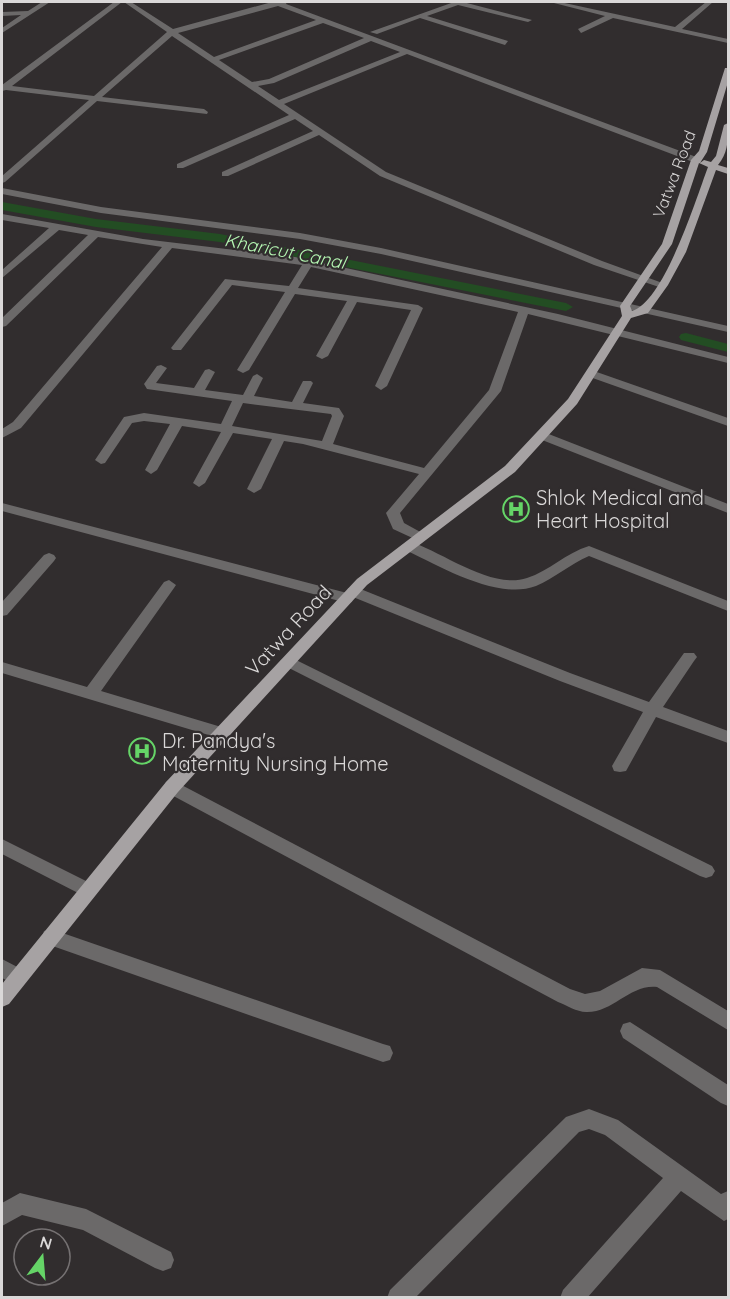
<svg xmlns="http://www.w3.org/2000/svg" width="730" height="1299" font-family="Quicksand,sans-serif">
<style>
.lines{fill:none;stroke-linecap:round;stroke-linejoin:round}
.canal{fill:#234d23;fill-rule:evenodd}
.minor{fill:#6b6969;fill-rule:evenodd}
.major{fill:#a6a2a3;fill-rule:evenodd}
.labels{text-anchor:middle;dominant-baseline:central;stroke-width:4.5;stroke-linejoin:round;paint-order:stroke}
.far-street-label{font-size:16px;fill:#dad8d8;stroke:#312d2e}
.far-water-label{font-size:18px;font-style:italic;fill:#b5f8b3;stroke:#312d2e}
.poi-label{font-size:20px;fill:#dad8d8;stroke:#312d2e;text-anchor:start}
.street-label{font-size:20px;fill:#dad8d8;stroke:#312d2e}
</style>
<rect width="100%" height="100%" fill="#312d2e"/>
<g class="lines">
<!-- canal -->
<path class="canal" d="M2,202L96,219L220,234L566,303L573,307L566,311L220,242L96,227L2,210Z
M686,333L728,344V352L681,340L679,337L681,334Z"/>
<!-- minor -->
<path class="minor" d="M42,2H50L2,33V28L21,15L2,16V12L28,11Z
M114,2H122L12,86L94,96L167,32L124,2H131L173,29L272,2H287L286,4L699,158V162H693L407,54L284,104L386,172L602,261L668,285L659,287L594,265L380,176L319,135L228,176H222V172L313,131L295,119L183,168H177V164L289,115L172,36L102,97L204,109L208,112L207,114L97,101L5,182L2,183V176L89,100L6,90L2,91V85ZM278,6L316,20L214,57L178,33ZM323,23L364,38L269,79L252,82L219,60ZM371,41L400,52L279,100L258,86L274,83Z
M454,2H463L532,20L528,22L458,5L427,16L508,41L505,45L420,18L377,34L370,32Z
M550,2H560L675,27L706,2H713L682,29L728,39V43L613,18L581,33L578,29L605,16Z
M2,188L101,207L300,233L381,248L728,326V332L381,254L300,239L101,213L2,194Z
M2,214L143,239L295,257L558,314L728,357V363L528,314L501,391L400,513L404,523L424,534L426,537L419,541L393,529L386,513L419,474L303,444L284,441L261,489L254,493L247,489L272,439L233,433L205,483L199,487L193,483L221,432L182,426L157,470L151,474L145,470L170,424L144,421L132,423L105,463L101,464L95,460L124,417L144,413L221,424L232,401L147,389L144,384L157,366L161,365L167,368L156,383L194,388L205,370L209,369L215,372L205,390L243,395L253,376L257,374L263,378L254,396L292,402L303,381H311L313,383L303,403L339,408L344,416L333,444L424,468L489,390L518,312L311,267L298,288L418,305L423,308L387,386L381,390L375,386L411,310L357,302L328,356L322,359L316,356L347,301L295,294L249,370L243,373L237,370L285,292L232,285L181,350H173L171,348L225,279L289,286L302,265L172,248L21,428L2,438V429L13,422L162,247L98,237L6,326L2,327V318L88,235L59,230L2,278V270L49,228L2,220ZM243,403L331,414L332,416L322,441L232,426Z
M591,370L728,418V426L587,376L585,374Z
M541,431L728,504V513L537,438V432Z
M2,503L347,593L348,588H358L570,673L649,702L684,653H694L697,657L694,661L663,707L728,731V743L656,717L626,771L620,772L614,771L612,766L643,712L560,681L353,597L352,602L347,603L2,511Z
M408,541C442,551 490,590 527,578C549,571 566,553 589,546L728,601V611L589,556C570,564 555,578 536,586C497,601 438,565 403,549L401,546Z
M49,553L54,555L56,558L54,561L7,615L2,616V602L44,555Z
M169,580L176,585L174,588L101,691L228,729L230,733L228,737L222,739L2,673V662L87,687L164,582Z
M288,656L712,866L715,871L712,876L706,878L700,876L283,665L280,661Z
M172,780L570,989L585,994L600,991L642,968L660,970L728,1011V1030L657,987C630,984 613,1013 586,1012C577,1012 566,1005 558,1002L166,792L164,787L166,782Z
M2,839L94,885L97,890L94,895L88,898L82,895L2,854Z
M51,929L383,1044L390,1046L393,1053L390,1060L383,1062L44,943L42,937L44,931Z
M2,959L25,971L27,977L25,983L18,986L2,978Z
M630,1022L728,1085V1106L721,1103L623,1038L620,1031L623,1024Z
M589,1109L618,1120L721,1194L728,1191V1219L724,1221L681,1191L587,1298H560L563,1290L663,1178L605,1135L589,1129L579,1132L415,1298H387L390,1290L566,1117Z
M20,1193L86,1209L171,1252L174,1260L171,1268L163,1271L155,1268L83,1230L22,1215L2,1226V1203Z"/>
<!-- major -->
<path class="major" d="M725,68H728V82L707,152L700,163L704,160L711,162L716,156L724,125L728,123C728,138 729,152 718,165L728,168V174L716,170L686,252L668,285L648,313L631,318L577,404L515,472L367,585L178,792L9,1004L2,1007V984L166,782L357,579L505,466L568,399L622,316L620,306L662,244L691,160L699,151ZM699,163L708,167C696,199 664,302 632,311L630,306L672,244Z"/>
</g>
<!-- icons -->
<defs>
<g id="hospital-ring" transform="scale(1.35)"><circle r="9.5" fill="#312d2e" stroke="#65d467" stroke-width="1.5"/><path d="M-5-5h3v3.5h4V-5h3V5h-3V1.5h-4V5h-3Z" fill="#65d467"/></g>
</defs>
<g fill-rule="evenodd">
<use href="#hospital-ring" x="516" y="509"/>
<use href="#hospital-ring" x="142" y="751"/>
</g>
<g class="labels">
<!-- far-street labels -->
<g class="far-street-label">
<text transform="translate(674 174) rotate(-69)">Vatwa Road</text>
</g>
<!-- far-water labels -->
<g class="far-water-label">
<text transform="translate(285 251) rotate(11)">Kharicut Canal</text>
</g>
<!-- poi labels -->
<g class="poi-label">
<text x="536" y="497">Shlok Medical and<tspan x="536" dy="23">Heart Hospital</tspan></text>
<text x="162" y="740">Dr. Pandya's<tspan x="162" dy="23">Maternity Nursing Home</tspan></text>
</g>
<!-- street labels -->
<g class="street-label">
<text transform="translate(288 630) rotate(-47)">Vatwa Road</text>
</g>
</g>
<!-- border -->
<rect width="730" height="1299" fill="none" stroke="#dad8d8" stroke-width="6"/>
<!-- north arrow -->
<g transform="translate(42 1257) rotate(16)"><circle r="28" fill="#312d2e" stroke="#757172" stroke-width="1.5"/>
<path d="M0-4.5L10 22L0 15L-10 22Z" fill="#65d467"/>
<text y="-9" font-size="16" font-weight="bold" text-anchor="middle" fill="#dad8d8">N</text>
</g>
</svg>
